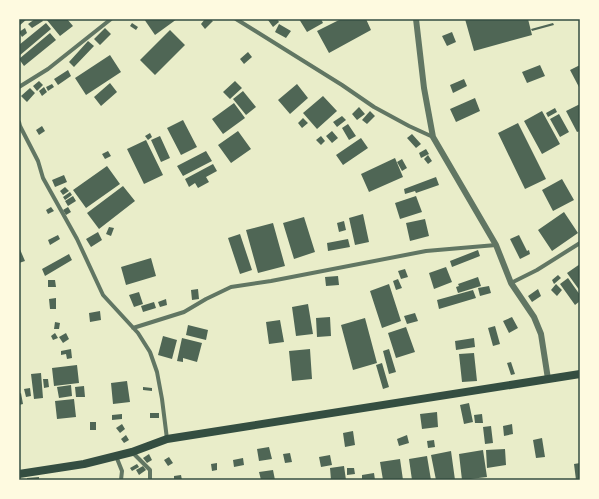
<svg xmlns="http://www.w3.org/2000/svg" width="599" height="499" font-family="Cabin,sans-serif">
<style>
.building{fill:#4f6655}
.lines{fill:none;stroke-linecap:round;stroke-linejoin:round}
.minor{stroke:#617663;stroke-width:4}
.tertiary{stroke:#617663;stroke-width:6}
.primary{stroke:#344e41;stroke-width:8}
.neatline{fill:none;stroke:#344e41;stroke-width:1.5}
</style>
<rect width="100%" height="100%" fill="#e9edc9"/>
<!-- building -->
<path class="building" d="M19,19H27L19,26Z
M35,19H42L43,21L32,28L28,24Z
M46,19H67L73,26L60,36Z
M144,19H177L155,35Z
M205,19H210L213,21L205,29L201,24Z
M269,19H277L279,22L273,27L268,20Z
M299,19H321L323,23L307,32Z
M341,19H366L371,30L329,53L317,31Z
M465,19H528L532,35L474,51Z
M46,23L51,29L19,56V45Z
M132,23L138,27L136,30L130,26Z
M553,23L554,25L532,31L531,29Z
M279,24L291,31L286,38L275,32Z
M25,28L27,33L22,37L19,32Z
M105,28L111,34L100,45L94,39Z
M170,30L185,45L155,75L140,60Z
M452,32L456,42L447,46L442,36Z
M50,33L56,40L24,66L19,59Z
M88,41L94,46L74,67L69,62Z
M248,52L252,57L244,64L240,59Z
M110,55L121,72L86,95L75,78Z
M540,65L545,76L527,83L522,72Z
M580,65V89L570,70Z
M68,70L71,76L58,85L54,79Z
M464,79L467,86L453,93L450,85Z
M39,81L43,85L37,91L33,86Z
M235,81L242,88L230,99L223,92Z
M110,83L117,92L101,106L94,97Z
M52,84L54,87L48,91L46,87Z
M297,84L308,98L290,114L278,100Z
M44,87L47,92L42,96L39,91Z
M30,88L35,93L27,102L21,96Z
M243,91L256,107L246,115L233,99Z
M323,96L337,111L317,129L303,113Z
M475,98L480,111L456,122L450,109Z
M234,103L245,118L223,134L212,119Z
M580,104V131L577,132L566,111Z
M359,107L365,114L357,120L352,114Z
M555,108L557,112L548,117L546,113Z
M370,111L375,116L367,124L362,120Z
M542,111L560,144L542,154L524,121Z
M559,114L569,132L560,137L550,119Z
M342,116L346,120L337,127L333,122Z
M303,118L308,123L302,128L298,123Z
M183,120L197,147L181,155L167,128Z
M518,123L546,179L525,189L498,133Z
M348,124L356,136L349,140L342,128Z
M42,126L45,131L39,135L36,130Z
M238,131L251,149L231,163L218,145Z
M332,131L338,138L332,143L326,136Z
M150,133L152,137L148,140L145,136Z
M412,134L421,144L416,148L407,138Z
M160,136L170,158L161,162L151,140Z
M321,136L325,141L321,145L316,140Z
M361,138L368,148L343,165L336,155Z
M146,140L163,175L144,184L127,149Z
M426,149L429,154L421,158L419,153Z
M108,151L111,156L105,159L102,154Z
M206,151L212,161L183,176L177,166Z
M428,155L432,161L428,164L424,159Z
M395,158L403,177L369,192L361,174Z
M402,159L407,168L402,171L397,162Z
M213,164L217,171L206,177L209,182L198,188L195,183L189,187L185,179Z
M107,166L120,184L86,208L73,190Z
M64,175L67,182L55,187L52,180Z
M436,177L439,185L416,193L415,191L405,194L404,189Z
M562,179L574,200L553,211L542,190Z
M123,186L135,201L99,229L87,213Z
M65,187L69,191L63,195L60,191Z
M70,192L72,195L65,200L63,197Z
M73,196L76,201L68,206L65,201Z
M416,196L422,212L400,219L395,203Z
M51,207L54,211L48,214L46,210Z
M68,207L71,212L66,215L63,210Z
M564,212L578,233L552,251L538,230Z
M363,214L369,242L355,245L349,218Z
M304,217L315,252L294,259L283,223Z
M425,219L429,236L410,241L406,223Z
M344,221L346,230L339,232L337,223Z
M273,223L285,266L258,273L246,230Z
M109,227L114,228L111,236L106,234Z
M98,232L102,240L91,247L86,239Z
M240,234L252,270L240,274L228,238Z
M58,235L60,239L50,245L48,240Z
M519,235L527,251L529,250L530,254L520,259L510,239Z
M348,239L350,247L328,251L327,243Z
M19,247L25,261L19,263Z
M478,250L480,256L452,267L450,261Z
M69,254L72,260L45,276L42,269Z
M151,258L156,276L126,285L121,267Z
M580,264V291L567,273Z
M446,267L452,282L434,289L429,273Z
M405,269L408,277L401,279L398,271Z
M558,275L561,278L554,284L552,280Z
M338,276L339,285L326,286L325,277Z
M478,277L481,286L458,293L456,287L459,286L458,284Z
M568,278L580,295V301L575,305L560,284Z
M398,279L402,288L396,290L393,281Z
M48,280H55L56,287H48Z
M389,284L401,321L382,328L370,291Z
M556,284L562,290L557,296L551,290Z
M489,286L491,293L480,296L478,288Z
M198,289L199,299L192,300L191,290Z
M538,289L541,296L532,302L528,296Z
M473,290L476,298L439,309L437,300Z
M139,292L143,304L134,307L129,295Z
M56,298V309H50L49,299Z
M166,299L167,305L160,307L158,302Z
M154,302L156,308L143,312L141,306Z
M308,304L313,334L296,336L292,307Z
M100,311L101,320L90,322L89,313Z
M415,313L418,321L407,324L404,316Z
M330,317L331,336L317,337L316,318Z
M512,317L518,328L509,333L503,321Z
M365,318L377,363L353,370L341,325Z
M280,320L284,342L269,344L266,322Z
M55,322L60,323L59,329H54Z
M188,325L208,330L206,340L186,335Z
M495,326L500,344L493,346L488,328Z
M406,327L415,352L396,358L388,333Z
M55,333L58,338L53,340L51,336Z
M66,333L69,339L63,343L59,337Z
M163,336L177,340L172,359L158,355Z
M182,338L202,343L197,362L183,358V362L177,361Z
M474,338L475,347L456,350L455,341Z
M71,349L72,358L67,359L66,354L61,355V351Z
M310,349L312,379L292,381L289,351Z
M389,349L396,372L389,374L383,351Z
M474,353L477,381L462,382L459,354Z
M511,362L515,374L511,375L507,363Z
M382,363L389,387L383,389L376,365Z
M77,365L79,383L54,386L52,368Z
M41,373L43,398L34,399L31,374Z
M43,379H48L49,387L44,388Z
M127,381L130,402L113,404L111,383Z
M71,385L72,396L59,398L57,387Z
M84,386L85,397H76L75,387Z
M143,387L152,388V391L143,390Z
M30,388L31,396L26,397L24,389Z
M21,393L23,404L19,405V394Z
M74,399L76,417L57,419L55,401Z
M469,403L473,422L464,424L460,405Z
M437,412L438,427L422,429L420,414Z
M150,413H159V418H150Z
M122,414V419L112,420V415Z
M482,414L483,423H475L474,415Z
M90,422H96V430H90Z
M122,424L125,429L120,433L116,428Z
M512,424L513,434L504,436L503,426Z
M491,426L493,443L485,444L483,427Z
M353,431L355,445L345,447L343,433Z
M126,435L129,440L124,443L121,439Z
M407,435L409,443L399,446L397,439Z
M542,438L545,457L536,458L533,440Z
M434,440L435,447L428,448L427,441Z
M269,447L272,459L259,461L257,449Z
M505,449L506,465L487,468L486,450Z
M483,450L487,477L462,480L459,454Z
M451,451L455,480H436L431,455Z
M290,453L292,462L285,463L283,454Z
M149,454L152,460L147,463L143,458Z
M330,455L332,465L321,467L319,457Z
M427,456L431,480H412L409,459Z
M169,457L173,463L168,466L164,460Z
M243,458L244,465L234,467L233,460Z
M400,459L403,480H383L380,462Z
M217,463V470L212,471L211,464Z
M580,463V480H576L574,464Z
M137,464L139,467L132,471L130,468Z
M143,466L146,470L139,475L136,470Z
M344,466L346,480H331L330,468Z
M347,468H354L355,474L347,475Z
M273,470L275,480H261L259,472Z
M374,473L375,480H362V475Z
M181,475L182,480H174V476Z
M39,477V480H27V478Z"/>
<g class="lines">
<!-- minor -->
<path class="minor" d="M236,19L342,85L374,107L409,126L433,137
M19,87L48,69L111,19
M19,122L20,126L38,161L43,178L77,239L103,295L138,333L150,352L157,372L162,399L167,439
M511,283L537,270L580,243
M133,328L184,312L206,299L231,287L271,281L426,251L496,245
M132,452L150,470V480
M116,456L122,471L121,480"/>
<!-- tertiary -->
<path class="tertiary" d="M416,19L424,88L433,137L496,245L511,283L534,317L541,334L548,379"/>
<!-- primary -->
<path class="primary" d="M19,474L84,464L132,452L167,439L580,374"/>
</g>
<!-- border -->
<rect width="599" height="499" fill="none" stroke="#fefae0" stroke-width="40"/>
<rect x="20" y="20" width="559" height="459" class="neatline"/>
</svg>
